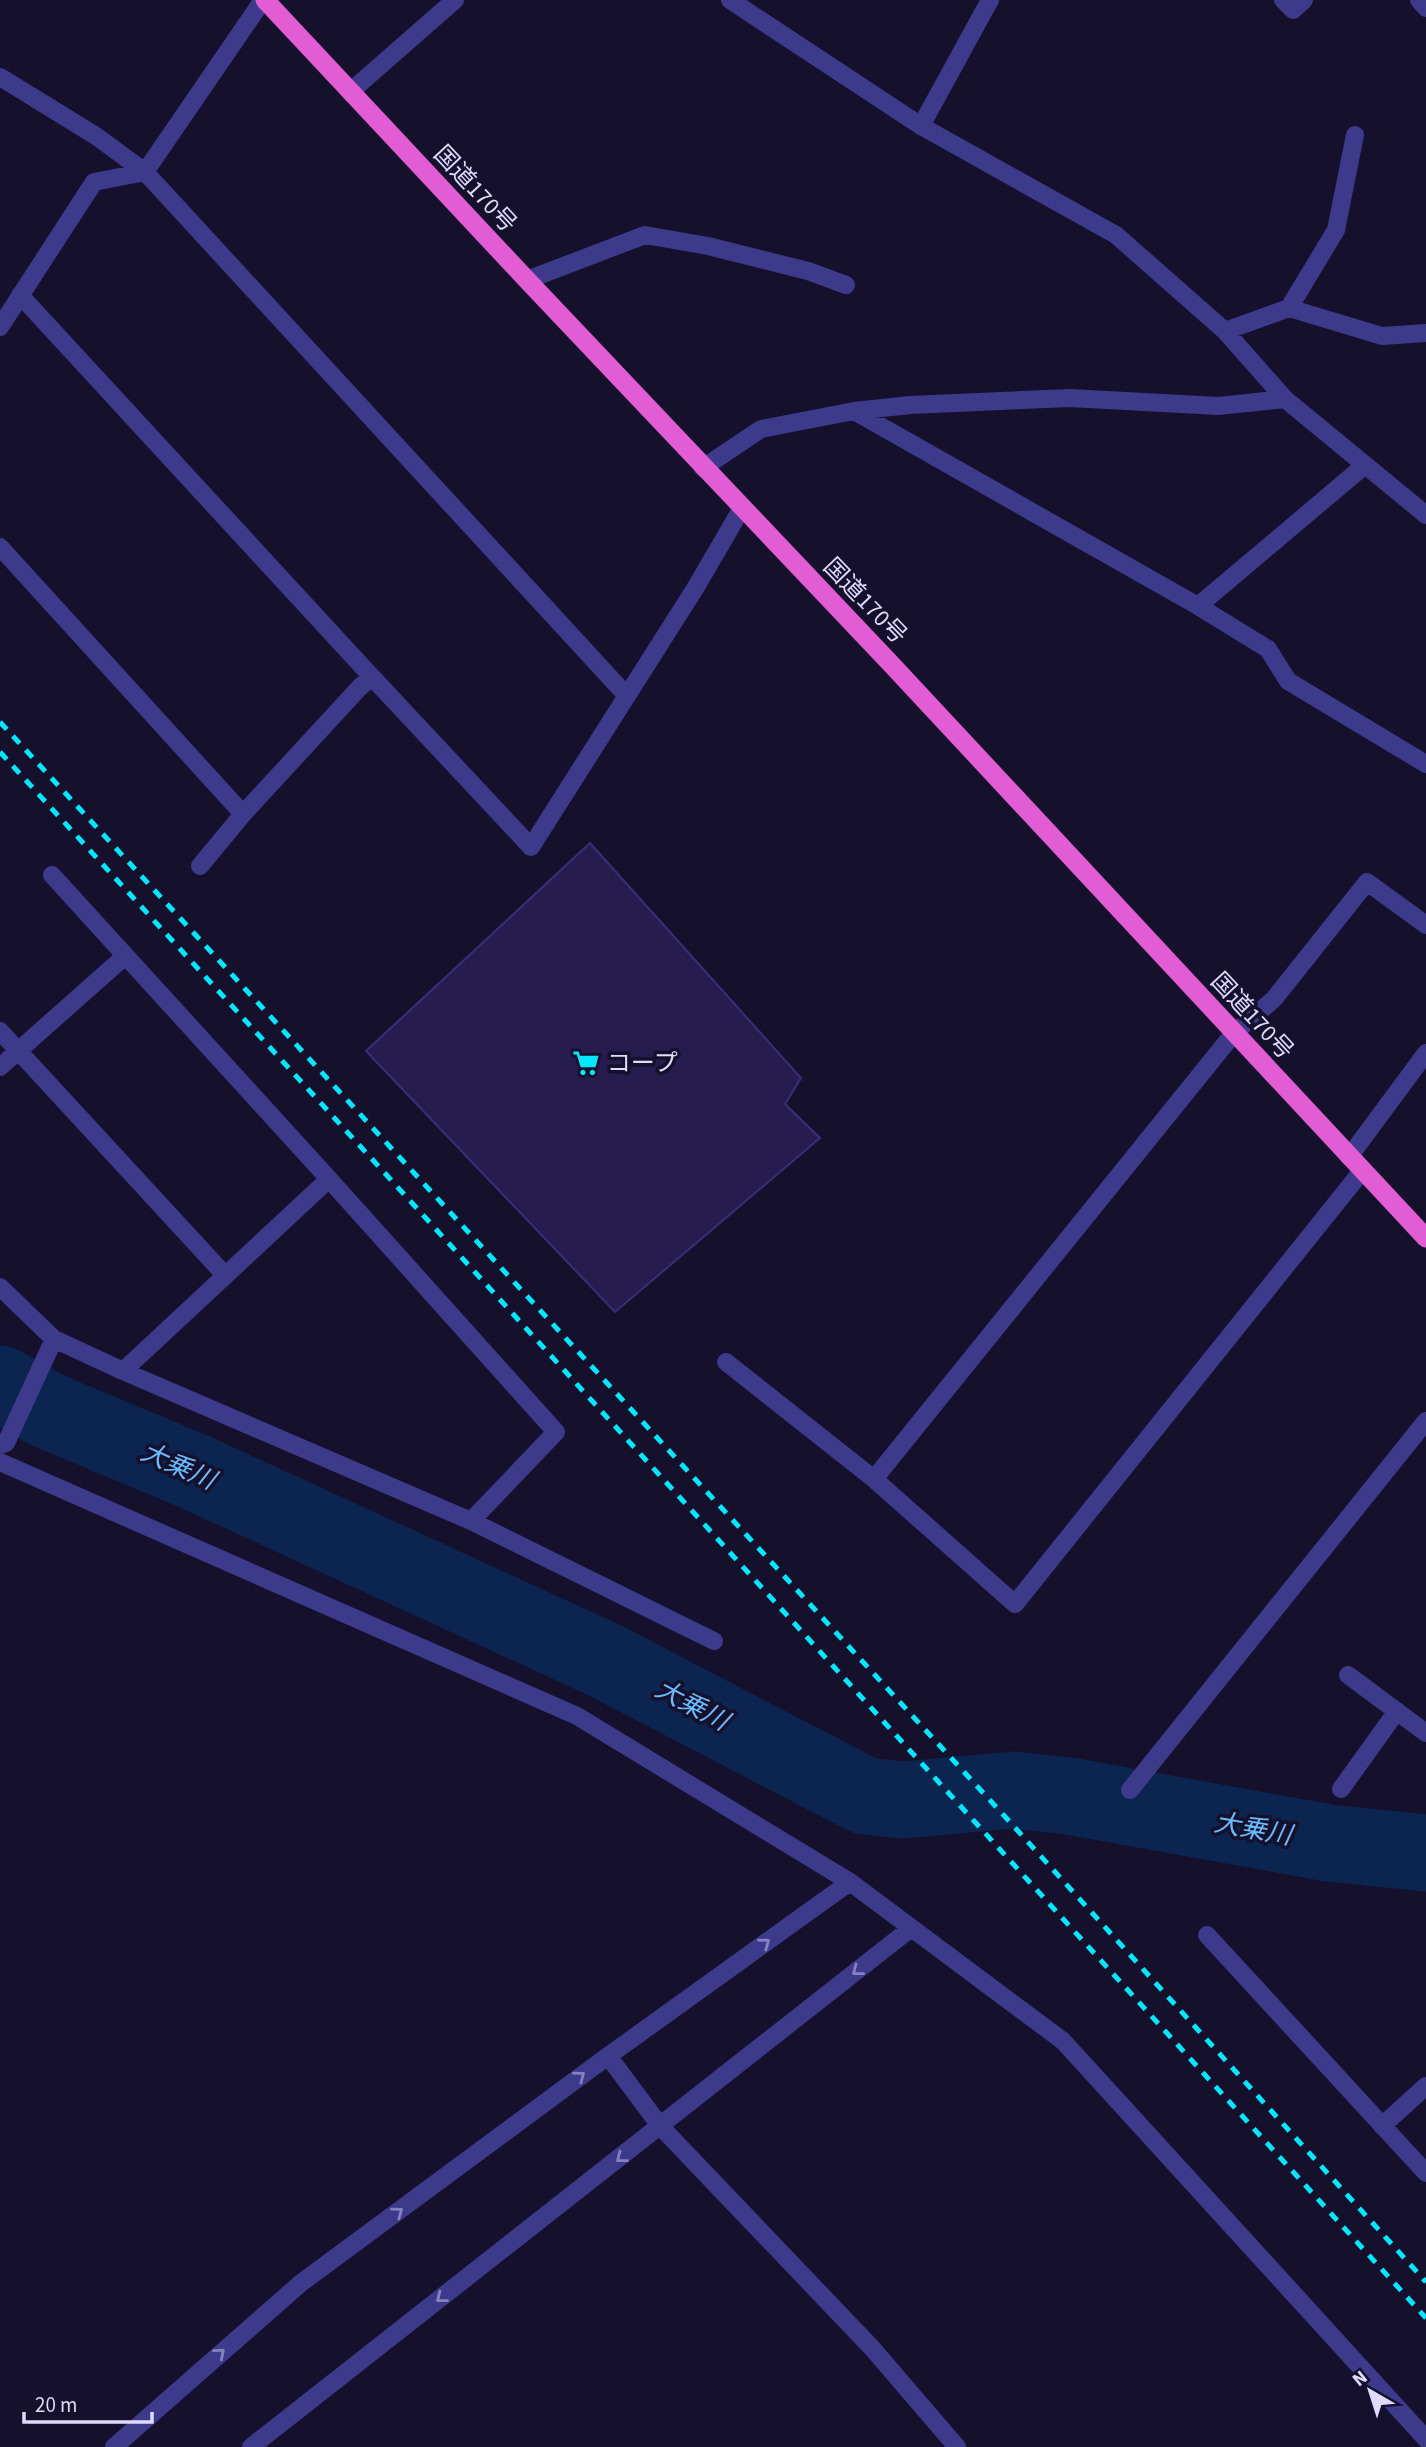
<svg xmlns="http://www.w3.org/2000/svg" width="1426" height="2447" font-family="'Source Sans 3','Noto Sans JP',sans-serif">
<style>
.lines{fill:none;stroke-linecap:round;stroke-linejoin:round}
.river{stroke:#0b2550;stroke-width:77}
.building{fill:#261c4e;stroke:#3c2d7a;stroke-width:2}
.service{stroke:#3d3a8c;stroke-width:18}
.minor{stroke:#3d3a8c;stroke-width:18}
.tertiary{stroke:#3d3a8c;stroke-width:18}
.trunk{stroke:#e25cd3;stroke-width:19}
.rail{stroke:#07e6ff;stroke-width:5;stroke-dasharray:10 9;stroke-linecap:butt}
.oneway{stroke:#8682c0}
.labels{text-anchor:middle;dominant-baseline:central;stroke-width:7;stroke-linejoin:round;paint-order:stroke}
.street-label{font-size:24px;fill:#dfdbff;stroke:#15102c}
.poi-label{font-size:24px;fill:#dfdbff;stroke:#15102c;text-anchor:start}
.water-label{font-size:26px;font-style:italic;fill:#69baff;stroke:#15102c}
</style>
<rect width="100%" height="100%" fill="#15102c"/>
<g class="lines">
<!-- river -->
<path class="river" d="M0,1384L47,1410L195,1472L606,1661L865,1796L903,1800L1013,1790L1069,1796L1329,1843L1426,1853"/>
</g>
<!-- building -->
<path class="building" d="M590,843L801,1078L785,1104L820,1138L615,1312L366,1051Z"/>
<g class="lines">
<!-- service -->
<path class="service" d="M350,92L455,0
M921,126L990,0"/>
<!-- minor -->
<path class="minor" d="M730,0L921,126L1116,235L1225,331L1285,399L1426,515
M1283,0L1293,10L1304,0
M1419,0L1426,8
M0,77L96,136L145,172L627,696
M527,280L645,235L708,246L808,271L846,285
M20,295L372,677
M1289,308L1336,230L1355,135
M0,327L94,182L145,172L263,0
M1225,331L1289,308L1382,336L1426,333
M854,411L1198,606L1268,649L1288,681L1426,764
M703,468L761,429L854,411L910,405L1070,398L1218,406L1285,399
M0,547L243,814L360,687L372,677L531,847L696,587L742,508
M1198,606L1365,465
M200,866L243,814
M52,875L329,1179L556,1432L471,1521
M0,1031L225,1275
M0,1067L124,957
M1349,1157L1426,1053
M0,1287L54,1339L123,1371L471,1521L714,1641
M726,1362L874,1479L1015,1604L1362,1171
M123,1371L329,1179
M0,1445L6,1443L54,1339
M874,1479L1234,1033L1274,999L1367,882L1426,925
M1348,1675L1426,1733
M1341,1789L1397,1711
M1130,1790L1426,1421
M1207,1935L1426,2173
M608,2056L661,2127L872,2348L957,2447
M1382,2126L1426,2086
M114,2447L301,2283L608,2056L850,1882L1063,2041L1426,2439
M251,2447L910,1929"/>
<!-- tertiary -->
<path class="tertiary" d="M0,1462L577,1716L850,1882"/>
<!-- trunk -->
<path class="trunk" d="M265,0L527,280L892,665L1426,1238"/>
<!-- rail -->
<path class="rail" d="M0,722L1009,1821L1426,2282
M0,752L413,1204L1426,2318"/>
</g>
<!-- one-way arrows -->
<defs><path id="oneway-chevron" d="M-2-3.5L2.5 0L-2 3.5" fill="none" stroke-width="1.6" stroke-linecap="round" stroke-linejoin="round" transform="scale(1.75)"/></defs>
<g class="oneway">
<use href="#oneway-chevron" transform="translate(765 1943) rotate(-36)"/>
<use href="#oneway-chevron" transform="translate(857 1971) rotate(142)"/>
<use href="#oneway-chevron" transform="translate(580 2076) rotate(-37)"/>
<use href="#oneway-chevron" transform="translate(621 2158) rotate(142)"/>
<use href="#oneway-chevron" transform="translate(398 2212) rotate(-37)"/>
<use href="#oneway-chevron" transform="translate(441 2298) rotate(142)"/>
<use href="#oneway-chevron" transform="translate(220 2353) rotate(-41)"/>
</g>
<!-- icons -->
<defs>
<g id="supermarket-bare" transform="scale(2.1)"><path d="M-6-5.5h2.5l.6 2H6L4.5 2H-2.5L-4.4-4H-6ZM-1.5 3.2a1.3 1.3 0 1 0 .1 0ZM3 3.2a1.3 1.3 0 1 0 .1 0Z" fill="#07e6ff" stroke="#15102c" stroke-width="2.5" paint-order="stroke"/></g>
</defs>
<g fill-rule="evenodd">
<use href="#supermarket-bare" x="586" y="1063"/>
</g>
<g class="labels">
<!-- street labels -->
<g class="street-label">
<text transform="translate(475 189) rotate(47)">国道170号</text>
<text transform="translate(865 601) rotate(46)">国道170号</text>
<text transform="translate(1252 1016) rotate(47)">国道170号</text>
</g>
<!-- poi labels -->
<g class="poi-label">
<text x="607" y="1063">コープ</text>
</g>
<!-- water labels -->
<g class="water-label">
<text transform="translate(178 1466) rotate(24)">大乗川</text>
<text transform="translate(692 1705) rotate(28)">大乗川</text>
<text transform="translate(1253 1829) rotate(10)">大乗川</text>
</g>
</g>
<!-- north arrow -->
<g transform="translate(1370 2391) rotate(321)" stroke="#15102c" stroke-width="5" paint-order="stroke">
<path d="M0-5L12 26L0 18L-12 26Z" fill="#dfdbff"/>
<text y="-10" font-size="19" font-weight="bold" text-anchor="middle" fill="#dfdbff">N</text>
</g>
<!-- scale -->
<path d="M24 2412v10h128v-10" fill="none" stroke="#dfdbff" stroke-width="3.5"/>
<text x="35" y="2412" font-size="21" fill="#dfdbff" stroke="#15102c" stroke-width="5" paint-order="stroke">20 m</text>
</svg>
